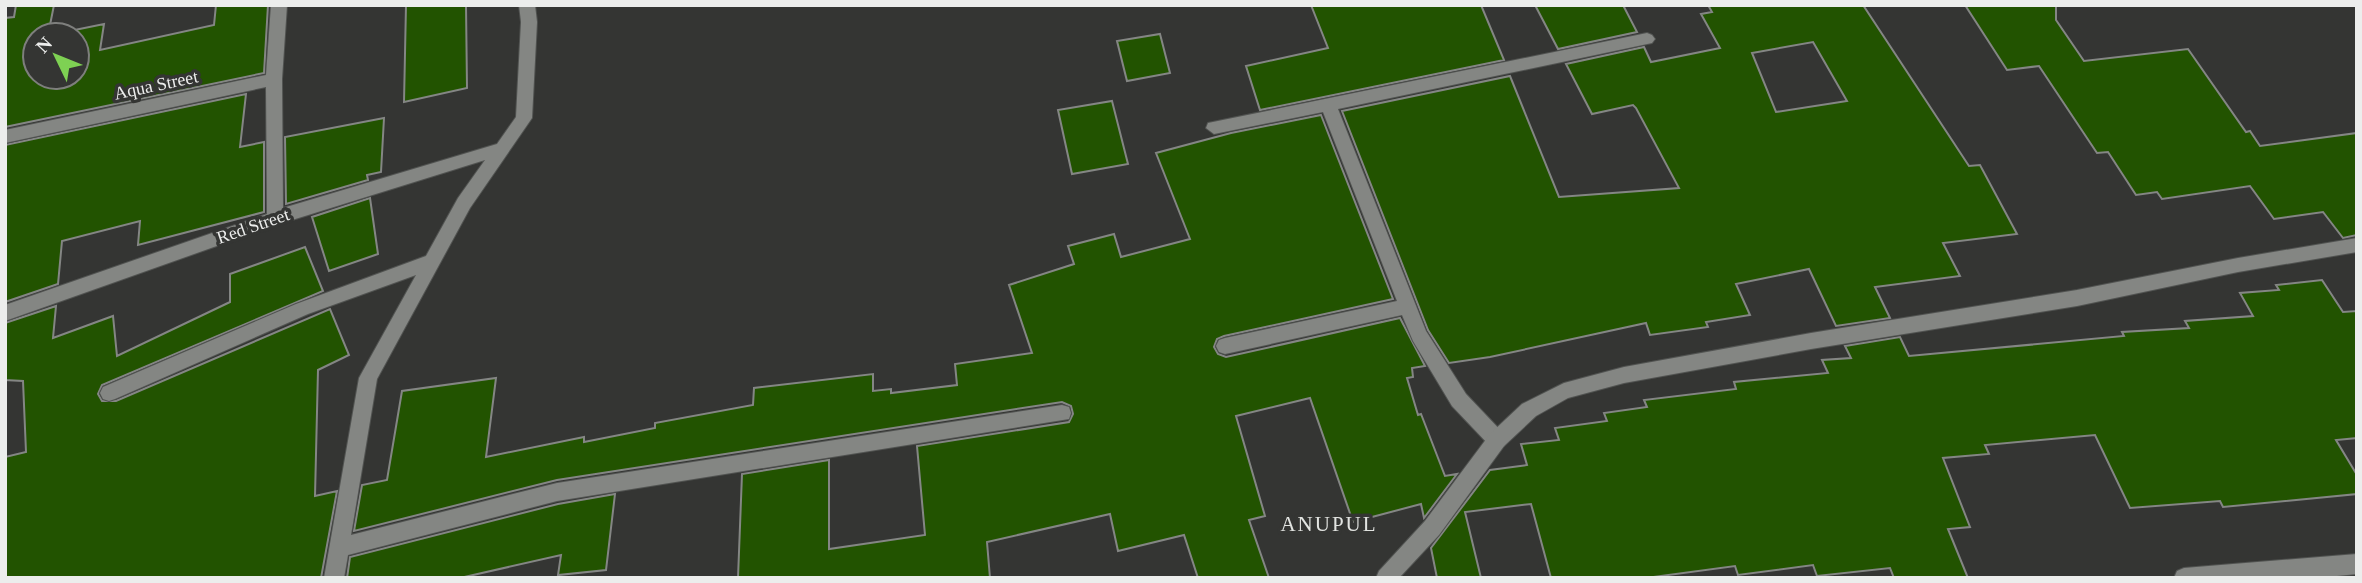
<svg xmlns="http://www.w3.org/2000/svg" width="2362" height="583" font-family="'Times New Roman',serif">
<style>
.building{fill:#225300;stroke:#848684;stroke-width:2;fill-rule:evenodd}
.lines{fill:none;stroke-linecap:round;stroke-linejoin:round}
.minor-casing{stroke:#515351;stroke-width:2}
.tertiary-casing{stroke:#515351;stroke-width:2}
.minor{fill:#848683;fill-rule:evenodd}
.tertiary{fill:#848683;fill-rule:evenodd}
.labels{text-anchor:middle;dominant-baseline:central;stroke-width:7;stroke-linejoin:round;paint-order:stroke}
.street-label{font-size:18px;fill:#ecedec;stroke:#343533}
.quarter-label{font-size:21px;letter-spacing:2px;fill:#e2e4e1;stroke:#343533}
</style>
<rect width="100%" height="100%" fill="#343533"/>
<!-- building -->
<path class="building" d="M16,5H54L48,35H35V77H77V35H50L104,24L100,50L214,25L216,5H268L264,73L5,127V18L14,17Z
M406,5H466L467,88L404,102Z
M1311,5H1481L1504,60L1260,110L1246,66L1328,48Z
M1535,5H1623L1637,32L1558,49Z
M1708,5H1863L1969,166L1980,165L2017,234L1943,243L1960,276L1875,287L1890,318L1836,326L1809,269L1736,284L1750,315L1706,322L1708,327L1650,335L1646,323L1490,357L1449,363L1428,330L1342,111L1510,76L1559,197L1679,188L1636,108L1633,105L1592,114L1566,64L1644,47L1651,62L1720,48L1701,14L1712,12ZM1813,42L1847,101L1776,112L1752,53Z
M1965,5H2056V20L2084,61L2188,49L2246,132L2250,131L2260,146L2357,133V235L2343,238L2323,212L2274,219L2250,186L2162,199L2157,192L2136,195L2108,152L2097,153L2039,66L2007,70Z
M1160,34L1170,73L1127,81L1117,41Z
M246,94L240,147L264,142V212L138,245L140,221L62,241L58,284L5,302V145Z
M1112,101L1128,164L1072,174L1058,110Z
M1321,115L1393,299L1224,336L1217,339L1214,347L1218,354L1226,357L1400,318L1425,366L1412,368L1413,377L1407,378L1418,415L1421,414L1445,476L1457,474L1424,518L1421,504L1353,522L1310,398L1236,416L1265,516L1249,520L1269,578H1198L1184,535L1118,551L1110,514L987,542L990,578H738L742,474L829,460V549L925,535L917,446L1069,422L1073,414L1071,406L1062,402L557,480L354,531L362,485L387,480L402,391L496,378L486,457L584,437V442L655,428V423L753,405L754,388L873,374V391L891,389V393L957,385L955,364L1032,353L1009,285L1074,264L1068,246L1114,234L1121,257L1190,239L1156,153L1231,133Z
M384,118L381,172L367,175L368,180L286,204L285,137Z
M370,198L378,254L329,271L312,217Z
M305,247L323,291L102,385L98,394L102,401H116L330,309L349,355L318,370L315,496L337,491L321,578H5V457L26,452L23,381L5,380V323L56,306L53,338L113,316L117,356L230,302V274Z
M2322,280L2343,312L2357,311V438L2336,440L2357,475V494L2223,507L2220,501L2130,508L2095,435L1985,445L1989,454L1943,458L1970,527L1948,529L1968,578H1894L1890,568L1817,576L1813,565L1738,575L1735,566L1646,578H1551L1531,504L1465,512L1481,578H1437L1431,548L1490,470L1527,465L1521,444L1559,440L1555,428L1607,421L1604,413L1647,407L1644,400L1736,389L1734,382L1828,373L1822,360L1851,358L1845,346L1900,337L1909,356L2124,336L2122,332L2189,328L2185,321L2253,316L2240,293L2279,290L2276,285Z
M615,494L606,570L558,575L561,555L460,578H347L350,557L558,504Z"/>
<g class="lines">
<!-- minor casing -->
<g class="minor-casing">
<path id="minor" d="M271,5H287L282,79L283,208L497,144L516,117L521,22L519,5H535L537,22L532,118L470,208L377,379L351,535L557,483L1062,405L1069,407L1071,413L1069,419L557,501L348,555L344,578H324L359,378L416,275L308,314L115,399L109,401L103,399L100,393L103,387L296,304L426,256L458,198L485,160L276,225L5,321V305L267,214L266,87L5,143V130L266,75Z
M1647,33L1652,35L1655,39L1652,43L1338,109L1426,331L1466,394L1504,434L1506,440L1504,446L1497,449L1490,446L1452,406L1413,341L1402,315L1225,354L1219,352L1216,346L1219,340L1225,338L1397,301L1323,112L1214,134L1206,128L1208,123Z
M2357,554V574L2317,578H2174L2177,571L2184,568Z"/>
</g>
<!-- tertiary casing -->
<g class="tertiary-casing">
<path id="tertiary" d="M2357,238V252L2238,272L2077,306L1811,349L1624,383L1568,398L1536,416L1504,446L1439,535L1399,578H1376L1379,571L1425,521L1490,434L1522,404L1564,383L1624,367L1811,333L2077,290L2238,258Z"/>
</g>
<!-- minor -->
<use href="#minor" class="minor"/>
<!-- tertiary -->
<use href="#tertiary" class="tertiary"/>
</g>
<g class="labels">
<!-- street labels -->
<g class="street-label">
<text transform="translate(156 85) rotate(-12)">Aqua Street</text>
<text transform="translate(253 226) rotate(-19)">Red Street</text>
</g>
<!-- quarter labels -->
<g class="quarter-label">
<text x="1329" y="524">ANUPUL</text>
</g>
</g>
<!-- border -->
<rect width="2362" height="583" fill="none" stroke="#ecedec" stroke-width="14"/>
<!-- north arrow -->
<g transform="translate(56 56) rotate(313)"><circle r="33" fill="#343533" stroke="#7e7f7d" stroke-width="2"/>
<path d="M0-5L12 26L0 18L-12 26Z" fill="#7ed153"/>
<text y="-10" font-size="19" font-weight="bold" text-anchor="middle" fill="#ecedec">N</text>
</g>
</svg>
